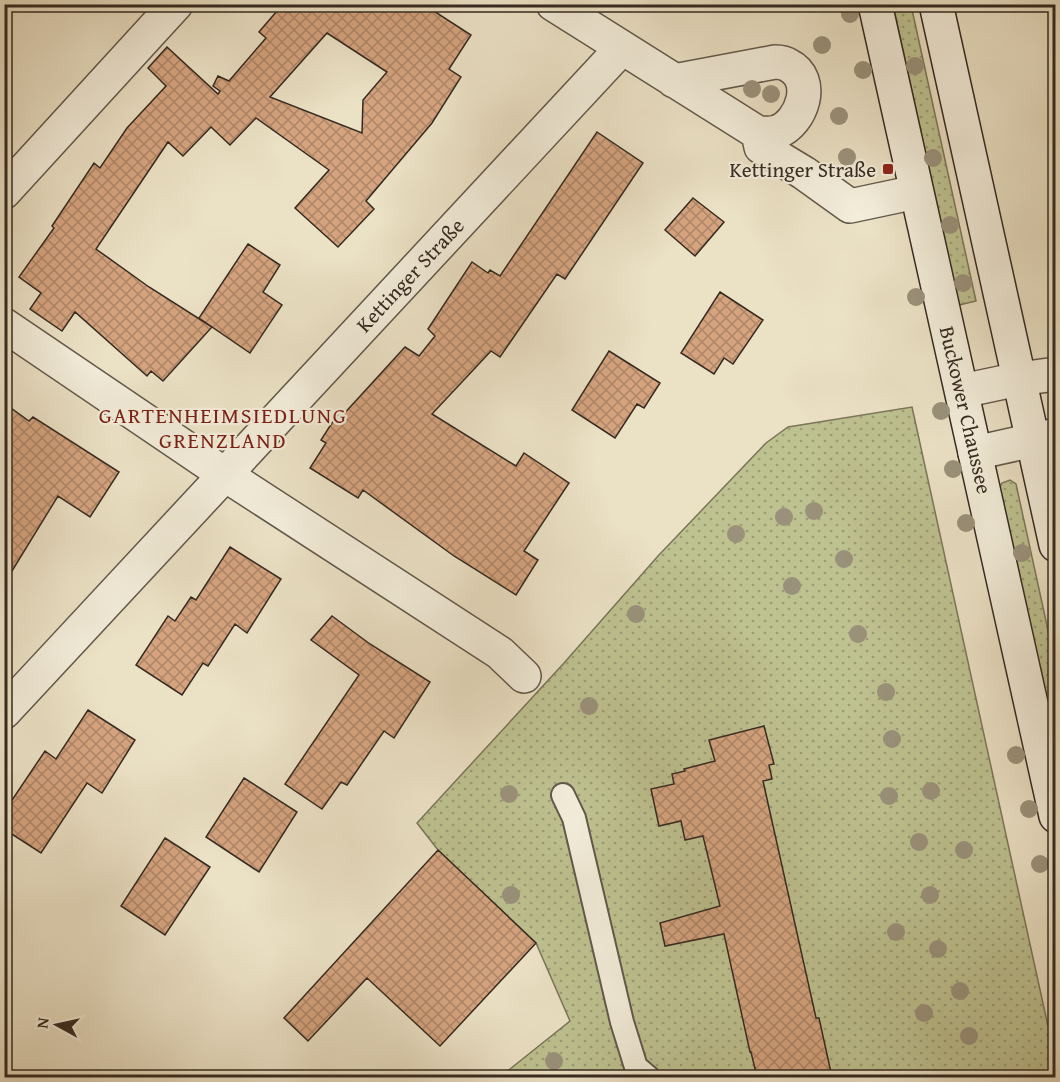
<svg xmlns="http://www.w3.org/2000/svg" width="1060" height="1082" font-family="'Gentium Book Plus',serif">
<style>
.grass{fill:url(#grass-dots);stroke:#7a7658;stroke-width:1.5}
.building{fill:url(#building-cross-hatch);stroke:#352a21;stroke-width:1.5;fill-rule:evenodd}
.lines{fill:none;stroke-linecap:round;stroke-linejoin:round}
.lane-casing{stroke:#62584a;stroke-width:26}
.street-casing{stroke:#62584a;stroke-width:36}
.secondary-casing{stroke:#352a21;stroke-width:36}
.lane{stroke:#f2ecd9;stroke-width:22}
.street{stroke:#f2ecd9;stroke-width:33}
.secondary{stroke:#f2ecd9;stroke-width:33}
.tree{fill:#9a917a}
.poi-dot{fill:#8f2418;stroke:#f2ecd9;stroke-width:2}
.labels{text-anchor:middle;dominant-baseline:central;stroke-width:4.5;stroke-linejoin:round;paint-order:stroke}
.poi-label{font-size:21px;fill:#352a21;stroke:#f2ecd9;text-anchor:end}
.street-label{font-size:21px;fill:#352a21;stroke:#f2ecd9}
.neighbourhood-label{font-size:22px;letter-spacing:1.5px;fill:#7a1f14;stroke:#f2ecd9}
</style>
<defs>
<pattern id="grass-dots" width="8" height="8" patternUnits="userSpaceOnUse" patternTransform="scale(1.5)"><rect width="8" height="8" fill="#bec190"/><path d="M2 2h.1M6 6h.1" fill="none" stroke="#9b9d75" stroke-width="1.8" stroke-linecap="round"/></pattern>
<pattern id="building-cross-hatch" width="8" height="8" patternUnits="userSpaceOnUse" patternTransform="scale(1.5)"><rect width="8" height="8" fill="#d5a47f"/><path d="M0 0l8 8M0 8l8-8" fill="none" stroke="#ae8668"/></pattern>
</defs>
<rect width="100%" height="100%" fill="#ebe1c5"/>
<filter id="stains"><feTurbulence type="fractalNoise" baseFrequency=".00333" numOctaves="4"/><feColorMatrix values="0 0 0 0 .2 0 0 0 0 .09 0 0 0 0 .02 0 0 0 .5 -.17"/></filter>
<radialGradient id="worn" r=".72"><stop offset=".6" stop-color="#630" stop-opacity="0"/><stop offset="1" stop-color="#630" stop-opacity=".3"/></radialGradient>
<!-- grass -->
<path class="grass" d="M893,5H911L976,301L959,305Z
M912,407L1055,1058V1077H500L570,1021L536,943L438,850L417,823L564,663L658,556L766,443L788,427Z
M1010,480L1016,484L1055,662V742L999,489L1002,483Z"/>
<!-- building -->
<path class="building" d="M283,4H423L471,35L449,69L461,77L432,123L366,201L374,209L338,247L295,208L329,170L256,118L230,145L211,127L183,156L168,142L96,249L149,287L212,327L163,381L151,371L147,376L75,312L62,331L30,309L41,293L19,277L54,228L52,226L94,163L100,168L127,128L166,86L148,68L167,47L218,94L220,91L213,86L218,76L229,81L266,38L259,32ZM327,33L387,72L363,100L362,133L270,97Z
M597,132L643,163L565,279L557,274L500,357L491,351L432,414L516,466L524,453L569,483L524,551L538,560L516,595L454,556L363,490L358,498L310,468L326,443L321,440L337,415L341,417L405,347L419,356L435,336L428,329L472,262L488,273L490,270L500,276Z
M693,198L724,222L695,256L665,230Z
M248,244L280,265L263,292L282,305L250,353L199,318Z
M720,292L763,320L733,364L724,358L714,374L681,353Z
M609,351L660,383L644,408L637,404L615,438L572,410Z
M4,403L29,421L33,417L119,472L90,517L58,496L4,584Z
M230,547L281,579L247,633L235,624L208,666L203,663L182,695L136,665L168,616L175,621L191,597L196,600Z
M332,616L370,644L430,682L394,738L384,731L347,785L341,782L322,809L285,784L359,675L311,640Z
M88,710L135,740L102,793L87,783L41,853L4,829V812L45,751L56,759Z
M764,726L774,764L769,765L772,779L763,781L816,1018H819L832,1077H757L751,1052H750L724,934L665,946L660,923L720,906L703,836L685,840L681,821L659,826L651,789L674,784L672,774L685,771L684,769L715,761L709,740Z
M244,778L297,812L259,872L206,837Z
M165,838L210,867L165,935L121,906Z
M438,850L536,943L440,1046L367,978L308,1041L284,1018Z"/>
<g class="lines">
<!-- lane casing -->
<g class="lane-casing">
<path id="lane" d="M563,795L574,818L622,1022L636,1067L649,1078"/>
</g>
<!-- street casing -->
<g class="street-casing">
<path id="street" d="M553,4L758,133C764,133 771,134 777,132C802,123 817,79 788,65C785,63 779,62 775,62L674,81
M758,133L761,147L804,173L850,206L916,192
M4,192L176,4
M4,325L224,474L500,653L524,676
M962,391L1019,379L1056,374
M975,453L1056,435
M4,712L621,49"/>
</g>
<!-- secondary casing -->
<g class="secondary-casing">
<path id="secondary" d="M875,4L1056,816
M936,4L1056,545"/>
</g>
<!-- lane -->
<use href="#lane" class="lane"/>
<!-- street -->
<use href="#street" class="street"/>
<!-- secondary -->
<use href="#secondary" class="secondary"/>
</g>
<!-- trees -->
<g class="tree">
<circle cx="850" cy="14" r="9"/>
<circle cx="822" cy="45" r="9"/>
<circle cx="915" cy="66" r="9"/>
<circle cx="863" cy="70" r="9"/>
<circle cx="752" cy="89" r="9"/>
<circle cx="771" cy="94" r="9"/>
<circle cx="839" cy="116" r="9"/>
<circle cx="847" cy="157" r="9"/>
<circle cx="933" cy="158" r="9"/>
<circle cx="950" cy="225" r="9"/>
<circle cx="963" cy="283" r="9"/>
<circle cx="916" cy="297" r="9"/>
<circle cx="941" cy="411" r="9"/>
<circle cx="953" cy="469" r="9"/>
<circle cx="814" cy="511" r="9"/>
<circle cx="784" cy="517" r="9"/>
<circle cx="966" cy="523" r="9"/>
<circle cx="736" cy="534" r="9"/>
<circle cx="1022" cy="553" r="9"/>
<circle cx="844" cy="559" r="9"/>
<circle cx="792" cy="586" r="9"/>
<circle cx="636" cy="614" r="9"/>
<circle cx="858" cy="634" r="9"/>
<circle cx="886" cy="692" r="9"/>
<circle cx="589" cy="706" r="9"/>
<circle cx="892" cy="739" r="9"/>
<circle cx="1016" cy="755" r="9"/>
<circle cx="931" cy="791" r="9"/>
<circle cx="509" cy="794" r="9"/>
<circle cx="889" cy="796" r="9"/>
<circle cx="1029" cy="809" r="9"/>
<circle cx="919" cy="842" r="9"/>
<circle cx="964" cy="850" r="9"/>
<circle cx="1040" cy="864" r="9"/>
<circle cx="511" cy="895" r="9"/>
<circle cx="930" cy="895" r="9"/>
<circle cx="896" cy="932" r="9"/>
<circle cx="938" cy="949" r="9"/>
<circle cx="960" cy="991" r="9"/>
<circle cx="924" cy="1013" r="9"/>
<circle cx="969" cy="1036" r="9"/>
<circle cx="554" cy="1061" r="9"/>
</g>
<!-- markers -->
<rect class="poi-dot" x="882" y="163" width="12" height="12" rx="3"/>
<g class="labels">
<!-- poi labels -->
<g class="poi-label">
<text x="876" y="169">Kettinger Straße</text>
</g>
<!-- street labels -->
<g class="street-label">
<text transform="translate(410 275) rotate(-47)">Kettinger Straße</text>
<text transform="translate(966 410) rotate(77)">Buckower Chaussee</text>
</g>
<!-- neighbourhood labels -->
<g class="neighbourhood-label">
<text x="223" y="415">GARTENHEIMSIEDLUNG<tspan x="223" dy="25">GRENZLAND</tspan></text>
</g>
</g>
<!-- margin -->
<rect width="1060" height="1082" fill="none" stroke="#ebe1c5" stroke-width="24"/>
<rect x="6" y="6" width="1048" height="1070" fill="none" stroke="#352a21" stroke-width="3"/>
<rect x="12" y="12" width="1036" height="1058" fill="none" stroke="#352a21" stroke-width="1.5"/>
<!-- north arrow -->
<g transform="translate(57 1025) rotate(278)" stroke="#f2ecd9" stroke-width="4.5" paint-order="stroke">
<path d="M0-4.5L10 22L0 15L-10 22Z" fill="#352a21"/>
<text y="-9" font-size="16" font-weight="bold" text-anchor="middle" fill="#352a21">N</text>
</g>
<rect width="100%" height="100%" filter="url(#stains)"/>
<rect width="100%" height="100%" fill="url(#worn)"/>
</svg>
